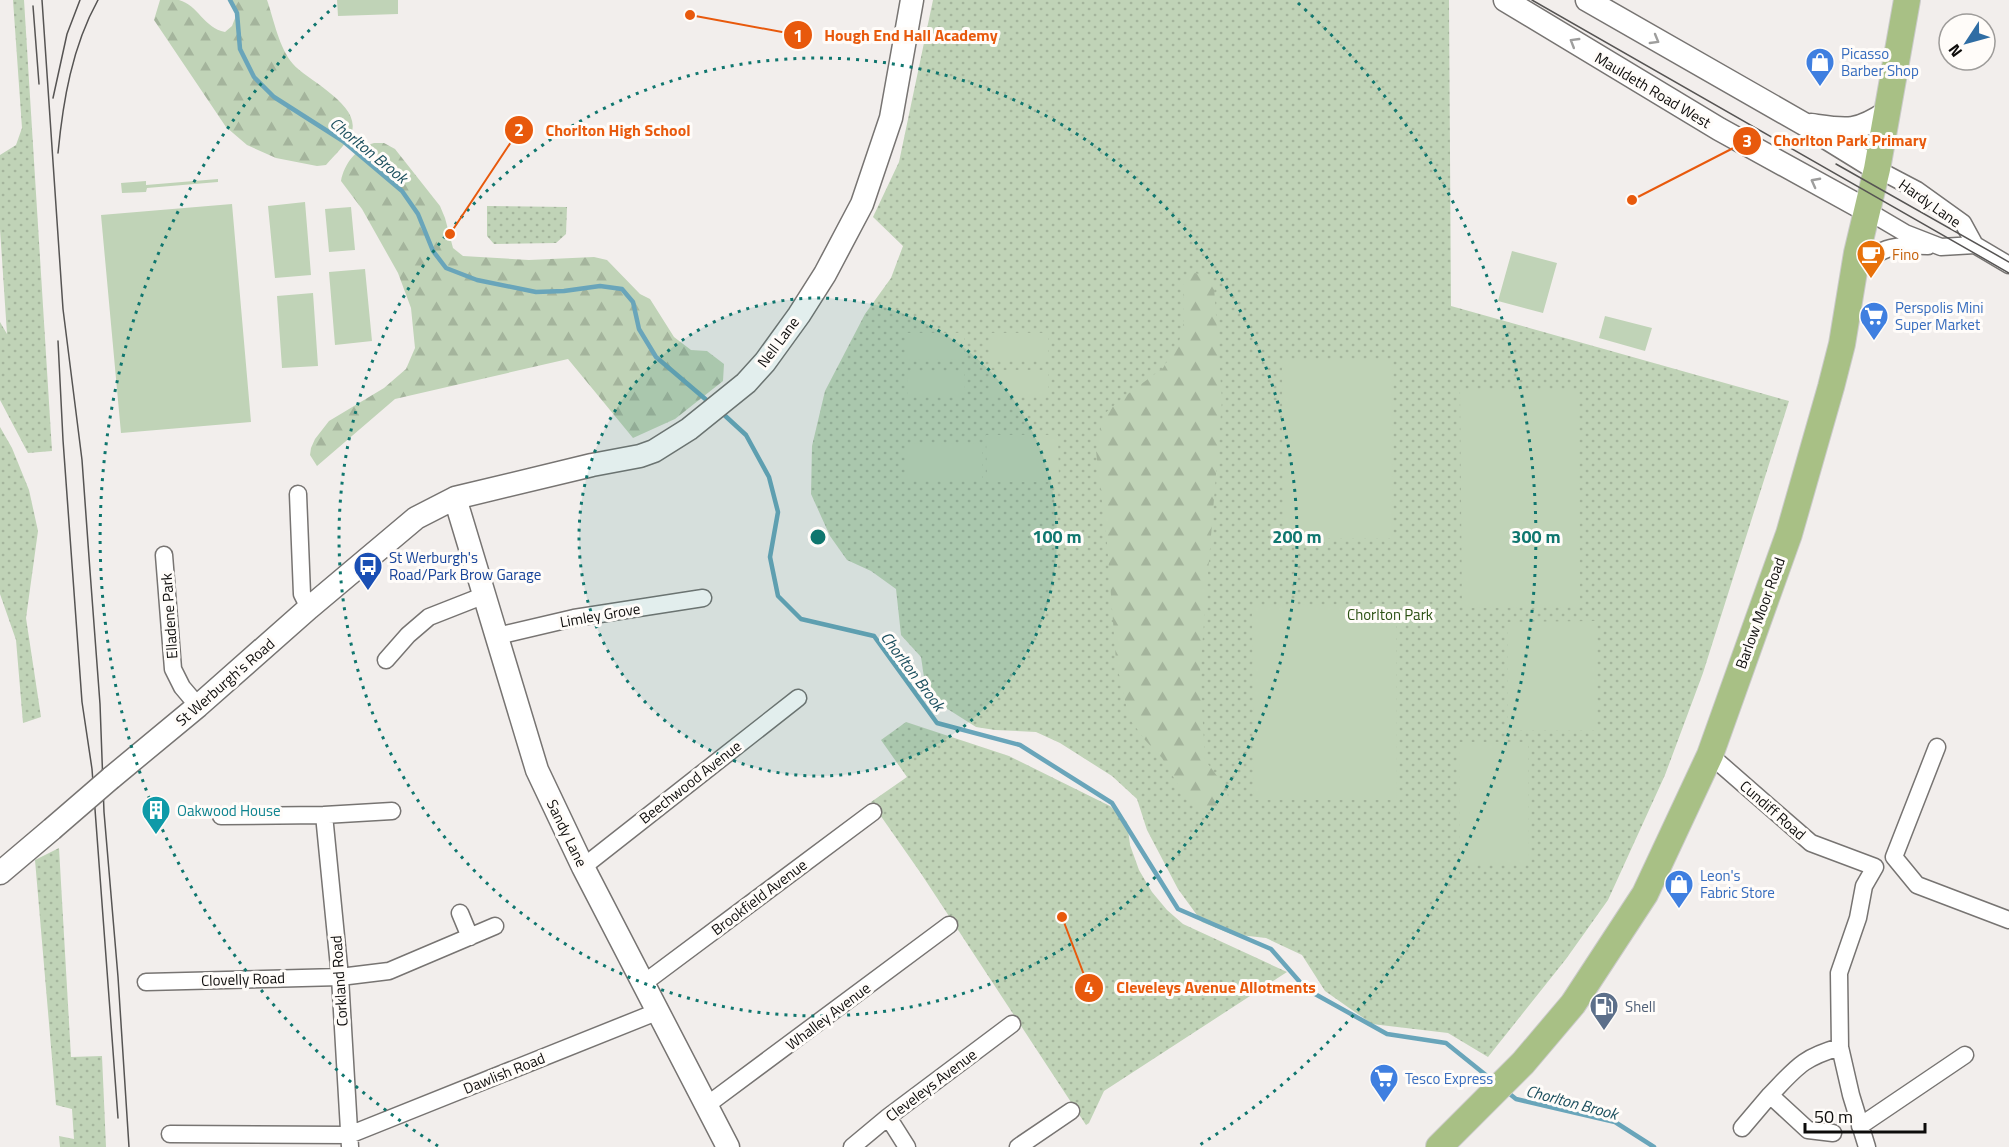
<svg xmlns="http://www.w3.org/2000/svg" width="2009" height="1147" font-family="'Titillium Web',sans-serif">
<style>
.green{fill:url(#green-dots)}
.forest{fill:url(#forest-firs)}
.pitch{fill:#c0d3b7}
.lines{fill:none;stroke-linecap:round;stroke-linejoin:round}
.stream{stroke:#69a5ba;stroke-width:4.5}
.street-casing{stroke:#777472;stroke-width:19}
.secondary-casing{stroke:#777472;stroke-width:25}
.primary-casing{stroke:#cacac9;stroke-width:28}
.street{stroke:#fff;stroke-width:16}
.secondary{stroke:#fff;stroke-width:22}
.primary{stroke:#a8c085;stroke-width:26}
.tram{stroke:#565453;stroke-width:1.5}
.secondary-bridge-casing{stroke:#777472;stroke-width:25;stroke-linecap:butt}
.secondary-bridge{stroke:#fff;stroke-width:22}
.oneway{stroke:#9e9e9d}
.ring{fill:none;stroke:#0f766e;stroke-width:3;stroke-dasharray:3 6}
.labels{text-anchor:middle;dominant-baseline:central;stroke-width:6;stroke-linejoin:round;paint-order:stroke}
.shop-label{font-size:15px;fill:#366cbe;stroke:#fffcf9;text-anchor:start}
.street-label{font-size:15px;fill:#0d0c0b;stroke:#fffcf9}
.food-label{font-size:15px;fill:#c56008;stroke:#fffcf9;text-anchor:start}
.transit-label{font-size:15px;fill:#164399;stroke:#fffcf9;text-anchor:start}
.park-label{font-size:15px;fill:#2c5113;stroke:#fffcf9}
.culture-label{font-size:15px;fill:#0d838f;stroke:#fffcf9;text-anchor:start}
.service-label{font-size:15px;fill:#4e5e75;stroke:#fffcf9;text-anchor:start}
.water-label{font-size:16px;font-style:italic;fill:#1a4e5d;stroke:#fffcf9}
.centre{fill:#0f766e;stroke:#fffcf9;stroke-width:3}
.ring-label{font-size:18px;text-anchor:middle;font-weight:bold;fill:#0f766e;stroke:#fffcf9;stroke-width:6;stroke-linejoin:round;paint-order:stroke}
.leader{fill:none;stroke:#e8590c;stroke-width:2}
.callout-dot{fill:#e8590c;stroke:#fffcf9;stroke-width:2}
.mark-label{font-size:18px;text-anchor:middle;font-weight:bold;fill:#fff}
.callout-label{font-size:16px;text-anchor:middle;font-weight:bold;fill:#e8590c;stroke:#fffcf9;stroke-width:6;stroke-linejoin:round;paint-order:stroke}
</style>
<defs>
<pattern id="green-dots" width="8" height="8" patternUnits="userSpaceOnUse" patternTransform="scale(1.5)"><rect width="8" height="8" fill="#c0d3b7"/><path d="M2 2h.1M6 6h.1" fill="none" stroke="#a4b49c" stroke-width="1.8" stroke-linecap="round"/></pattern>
<pattern id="forest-firs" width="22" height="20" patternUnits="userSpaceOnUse" patternTransform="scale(1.5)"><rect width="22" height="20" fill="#c0d3b7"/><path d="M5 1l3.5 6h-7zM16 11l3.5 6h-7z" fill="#a4b49c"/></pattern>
</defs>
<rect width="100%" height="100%" fill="#f2eeec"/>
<!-- green -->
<path class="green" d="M13,0H24L52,451L28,453L0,400V322L7,334L0,229V155L16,145L22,128Z
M933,0H1449L1451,306L1789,401L1703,673L1665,775L1608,900L1566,959L1488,1057L1448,1033L1372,1024L1325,991L1302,955L1266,938L1231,934L1202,922L1178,889L1147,830L1137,799L1112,776L1060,743L1036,732L995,730L976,727L946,708L926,691L921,657L901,635L896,589L871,571L847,560L830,536L811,494L812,446L825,391L865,314L891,278L903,246L873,217L899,162Z
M487,206L567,207L566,234L556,243L494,244L487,236Z
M0,427L12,448L29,490L38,531L26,618L41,717L23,723L16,640L0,594Z
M906,722L1009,756L1110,806L1127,822L1130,845L1139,870L1152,892L1167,910L1183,924L1287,972L1104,1091L1089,1123L1086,1125L922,875L871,802L907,777L881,740Z
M59,848L71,1057L102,1056L106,1147H60L59,1136L74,1139L72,1109L56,1105L35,860Z"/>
<!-- forest -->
<path class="forest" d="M160,0C165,0 173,0 179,0C198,5 204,28 225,32L232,26L237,13L230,0H267C274,20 279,48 293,64C308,81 366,107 350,136C344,146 334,156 326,165L317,166L276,158L247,145L226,127L154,20Z
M374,143H384L395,149L440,206L445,218L453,248L463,256L529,260L594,257L607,260L640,294L650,299L674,337L691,350L707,351L724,364L723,381L675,419L633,438L568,359L395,399L317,466L310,455L311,448L315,439L329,421L384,388L406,369L415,348L411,308L398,273L362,209L341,181C344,164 357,147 374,143Z
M1195,273L1206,276L1214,287L1222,400L1200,672L1205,760L1227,789L1228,798L1223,807L1216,812H1205L1189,803L1162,758L1145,740L1129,718L1116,661L1107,543L1096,451L1104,414L1125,396L1163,368L1179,342L1184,321L1183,285L1188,276Z"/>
<!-- pitch -->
<path class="pitch" d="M337,0H398V14L338,16Z
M218,179V182L147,188L146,192L122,193L121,183L146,181V185Z
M305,202L311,275L275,278L268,206Z
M232,204L251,422L121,433L101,215Z
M351,207L355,250L329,252L325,209Z
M1512,251L1557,263L1543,313L1498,301Z
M365,269L372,341L335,345L329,272Z
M313,293L318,366L282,368L277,296Z
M1605,316L1652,328L1645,351L1599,338Z
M907,333H964V359L907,360Z
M991,333H1048V359H991Z
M1282,361H1392L1393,538H1283Z
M991,370H1048V396H991Z
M907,371H964L965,397H908Z
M1460,391H1579L1580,607L1462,608Z
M986,435H1058L1059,482H987Z
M906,443L982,444V480H906Z
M1396,604L1397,800H1254L1252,605Z
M1596,621V730H1508V622Z
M1459,742H1528L1529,864H1460Z"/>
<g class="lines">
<!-- stream -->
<path class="stream" d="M230,0L237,13L240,49L254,77L274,97L343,141L402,191L418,214L433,251L446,268L477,280L536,292L564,291L600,286L622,289L633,302L639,329L656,357L710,403
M721,412L746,435L769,477L778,512L770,557L778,596L801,619L874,636L937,723L1020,745L1112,803L1178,909L1271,949L1306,989L1387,1034L1446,1043L1492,1080
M1506,1091L1516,1099L1615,1122L1654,1147"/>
<!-- street casing -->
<g class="street-casing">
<path id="street" d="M1877,169L1917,190L1963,223L1975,245L2009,265
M1866,210L1905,233L1941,247L1975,245
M1853,274C1879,246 1892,245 1928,246
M298,494L302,594L309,608
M164,555L173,669L182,687L198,706
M497,636L574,618L703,598
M386,660L408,635L429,617L485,595
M1937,747L1894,857L1917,885L2009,920
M1710,755L1811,843L1875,867L1864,886L1858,918L1839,973L1840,1047L1851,1095L1867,1147
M324,815L392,811
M221,816L324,815L340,977L350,1147
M583,867L798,698
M460,913L470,937
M146,982L340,977L389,971L495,926
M644,983L873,812
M707,1105L949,925
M888,1117L907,1147
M1860,1126L1965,1055
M1742,1128L1770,1095
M1833,1133L1808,1130L1770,1095C1797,1067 1802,1058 1840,1047
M170,1134L349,1135L659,1011
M852,1147L888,1117L1012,1024
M1018,1147L1071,1111"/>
</g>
<!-- secondary casing -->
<g class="secondary-casing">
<path id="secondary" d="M1505,0L1719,129L1866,210
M1587,0L1804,124L1877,169
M1811,125C1846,130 1856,133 1887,112
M455,498L537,770L583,867L728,1147
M111,778L198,706L309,608L416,518L455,498L592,465L640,456L654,451L689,429L746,383L765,362L799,315L825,274L862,204L891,118L912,0
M0,873L52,829"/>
</g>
<!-- primary casing -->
<g class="primary-casing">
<path id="primary" d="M1439,1147L1523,1063L1573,1004L1645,894L1710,755L1789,534L1831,387L1842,344L1857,253L1877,169L1907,0"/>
</g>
<!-- street -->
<use href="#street" class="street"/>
<!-- secondary -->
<use href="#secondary" class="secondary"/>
<!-- primary -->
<use href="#primary" class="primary"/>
<!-- tram -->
<path class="tram" d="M42,0L63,309L82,460L90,571L100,704L104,812L118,977L129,1147
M1532,0L2009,273
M33,6L39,84
M53,98L67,34L80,0
M58,153C63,101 72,47 98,0
M1836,164L2009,262
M58,341L63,440L82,702L92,769L118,1118"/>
<!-- secondary-bridge casing -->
<g class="secondary-bridge-casing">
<path id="secondary-bridge" d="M52,829L111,778"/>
</g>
<!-- secondary-bridge -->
<use href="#secondary-bridge" class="secondary-bridge"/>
</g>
<!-- one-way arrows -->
<defs><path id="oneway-chevron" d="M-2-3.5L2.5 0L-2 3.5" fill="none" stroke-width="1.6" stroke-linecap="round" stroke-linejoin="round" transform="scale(1.5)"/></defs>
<g class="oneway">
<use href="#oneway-chevron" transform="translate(1655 40) rotate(30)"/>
<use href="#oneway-chevron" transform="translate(1574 42) rotate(-149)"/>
<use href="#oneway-chevron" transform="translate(1815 182) rotate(-152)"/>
</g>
<!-- distance rings -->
<circle cx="818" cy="537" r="239" fill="#0f766e" fill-opacity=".12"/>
<g class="ring">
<circle cx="818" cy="537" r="239"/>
<circle cx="818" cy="537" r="479"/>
<path d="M438 1146A718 718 0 0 1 338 3M1298 3A718 718 0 0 1 1198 1146"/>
</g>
<!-- icons -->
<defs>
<g id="shop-pin" transform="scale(1.5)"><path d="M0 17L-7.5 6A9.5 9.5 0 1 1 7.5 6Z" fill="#3f7fe0" stroke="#fffcf9"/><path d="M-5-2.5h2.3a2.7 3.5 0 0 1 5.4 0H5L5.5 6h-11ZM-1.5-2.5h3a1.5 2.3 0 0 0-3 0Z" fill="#fff"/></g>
<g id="cafe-pin" transform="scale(1.5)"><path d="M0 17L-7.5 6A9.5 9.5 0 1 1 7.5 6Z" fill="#e8710a" stroke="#fffcf9"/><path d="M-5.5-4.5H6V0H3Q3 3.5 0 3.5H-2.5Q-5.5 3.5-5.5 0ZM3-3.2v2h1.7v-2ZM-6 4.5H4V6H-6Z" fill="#fff"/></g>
<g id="supermarket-pin" transform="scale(1.5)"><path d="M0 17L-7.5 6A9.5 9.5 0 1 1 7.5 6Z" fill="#3f7fe0" stroke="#fffcf9"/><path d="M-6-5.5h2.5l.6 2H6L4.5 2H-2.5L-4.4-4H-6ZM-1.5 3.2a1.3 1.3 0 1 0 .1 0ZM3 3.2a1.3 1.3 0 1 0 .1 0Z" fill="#fff"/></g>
<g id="bus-pin" transform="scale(1.5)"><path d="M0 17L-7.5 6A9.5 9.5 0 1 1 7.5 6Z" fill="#1a4fb4" stroke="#fffcf9"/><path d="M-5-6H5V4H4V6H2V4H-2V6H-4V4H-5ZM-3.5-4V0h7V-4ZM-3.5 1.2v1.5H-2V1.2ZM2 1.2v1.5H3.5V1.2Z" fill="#fff"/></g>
<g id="building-pin" transform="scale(1.5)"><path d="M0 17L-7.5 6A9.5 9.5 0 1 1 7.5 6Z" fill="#0f9aa8" stroke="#fffcf9"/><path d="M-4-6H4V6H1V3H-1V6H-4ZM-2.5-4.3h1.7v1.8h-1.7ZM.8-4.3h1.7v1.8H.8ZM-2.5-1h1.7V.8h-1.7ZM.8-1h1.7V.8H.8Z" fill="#fff"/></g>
<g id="fuel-pin" transform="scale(1.5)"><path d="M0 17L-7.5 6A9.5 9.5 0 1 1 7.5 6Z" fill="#5c6f8a" stroke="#fffcf9"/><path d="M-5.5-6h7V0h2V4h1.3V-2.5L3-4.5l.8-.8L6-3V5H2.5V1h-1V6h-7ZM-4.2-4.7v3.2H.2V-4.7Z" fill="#fff"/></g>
</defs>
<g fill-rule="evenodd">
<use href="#shop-pin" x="1820" y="62"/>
<use href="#cafe-pin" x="1871" y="254"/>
<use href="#supermarket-pin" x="1874" y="316"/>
<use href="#bus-pin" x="368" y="566"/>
<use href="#building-pin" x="156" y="810"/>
<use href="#shop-pin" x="1679" y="884"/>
<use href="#fuel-pin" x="1604" y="1006"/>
<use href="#supermarket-pin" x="1384" y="1078"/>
</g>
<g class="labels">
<!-- shop labels -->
<g class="shop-label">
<text x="1841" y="53">Picasso<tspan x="1841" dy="17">Barber Shop</tspan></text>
<text x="1895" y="307">Perspolis Mini<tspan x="1895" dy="17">Super Market</tspan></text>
<text x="1700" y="875">Leon's<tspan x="1700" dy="17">Fabric Store</tspan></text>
<text x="1405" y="1078">Tesco Express</text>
</g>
<!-- street labels -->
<g class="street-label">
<text transform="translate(1653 90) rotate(31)">Mauldeth Road West</text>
<text transform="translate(1930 203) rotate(35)">Hardy Lane</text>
<text transform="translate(778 342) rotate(-53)">Nell Lane</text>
<text transform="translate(1760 613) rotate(-70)">Barlow Moor Road</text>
<text transform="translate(600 615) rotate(-10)">Limley Grove</text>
<text transform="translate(169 616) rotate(-94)">Elladene Park</text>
<text transform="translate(225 682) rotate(-41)">St Werburgh's Road</text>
<text transform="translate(690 782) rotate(-38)">Beechwood Avenue</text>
<text transform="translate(1773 810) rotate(41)">Cundiff Road</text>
<text transform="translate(567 833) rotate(64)">Sandy Lane</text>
<text transform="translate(759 897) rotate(-37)">Brookfield Avenue</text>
<text transform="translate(243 979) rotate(-2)">Clovelly Road</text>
<text transform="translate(339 981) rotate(-94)">Corkland Road</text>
<text transform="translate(828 1016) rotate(-37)">Whalley Avenue</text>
<text transform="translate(504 1073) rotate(-22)">Dawlish Road</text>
<text transform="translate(931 1085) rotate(-37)">Cleveleys Avenue</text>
</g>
<!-- food labels -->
<g class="food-label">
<text x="1892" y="254">Fino</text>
</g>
<!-- transit labels -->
<g class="transit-label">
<text x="389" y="557">St Werburgh's<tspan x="389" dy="17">Road/Park Brow Garage</tspan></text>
</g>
<!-- park labels -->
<g class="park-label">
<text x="1390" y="614">Chorlton Park</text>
</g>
<!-- culture labels -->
<g class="culture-label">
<text x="177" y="810">Oakwood House</text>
</g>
<!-- service labels -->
<g class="service-label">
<text x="1625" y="1006">Shell</text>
</g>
<!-- water labels -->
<g class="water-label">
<text transform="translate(369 150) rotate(39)">Chorlton Brook</text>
<text transform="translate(913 671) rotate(53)">Chorlton Brook</text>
<text transform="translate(1572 1102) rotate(15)">Chorlton Brook</text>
</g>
</g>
<circle cx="818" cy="537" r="9" class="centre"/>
<g class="ring-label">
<text x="1057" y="543">100 m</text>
<text x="1297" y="543">200 m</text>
<text x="1536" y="543">300 m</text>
</g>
<!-- callouts -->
<path class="leader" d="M690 15L798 35M450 234L519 130M1632 200L1747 141M1062 917L1089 988"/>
<g class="callout-dot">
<circle cx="690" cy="15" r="6"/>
<circle cx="450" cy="234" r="6"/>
<circle cx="1632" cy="200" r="6"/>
<circle cx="1062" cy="917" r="6"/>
<circle cx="798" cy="35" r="15"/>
<circle cx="519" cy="130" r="15"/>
<circle cx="1747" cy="141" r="15"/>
<circle cx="1089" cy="988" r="15"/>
</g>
<g class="mark-label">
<text x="798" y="42">1</text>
<text x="519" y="136">2</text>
<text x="1747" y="147">3</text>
<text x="1089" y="994">4</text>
</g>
<g class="callout-label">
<text x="911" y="41">Hough End Hall Academy</text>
<text x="618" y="136">Chorlton High School</text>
<text x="1850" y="146">Chorlton Park Primary</text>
<text x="1216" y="993">Cleveleys Avenue Allotments</text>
</g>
<!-- north arrow -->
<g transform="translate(1967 42) rotate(234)"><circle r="28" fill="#fffcf9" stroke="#9e9c9a" stroke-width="1.5"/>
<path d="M0-4.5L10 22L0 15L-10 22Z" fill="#2f6da4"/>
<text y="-9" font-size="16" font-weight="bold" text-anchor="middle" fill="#0d0c0b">N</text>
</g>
<!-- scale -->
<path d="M1805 1123v9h120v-9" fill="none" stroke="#0d0c0b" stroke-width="3"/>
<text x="1814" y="1123" font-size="18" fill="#0d0c0b" stroke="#fffcf9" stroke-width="4.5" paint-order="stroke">50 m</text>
</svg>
